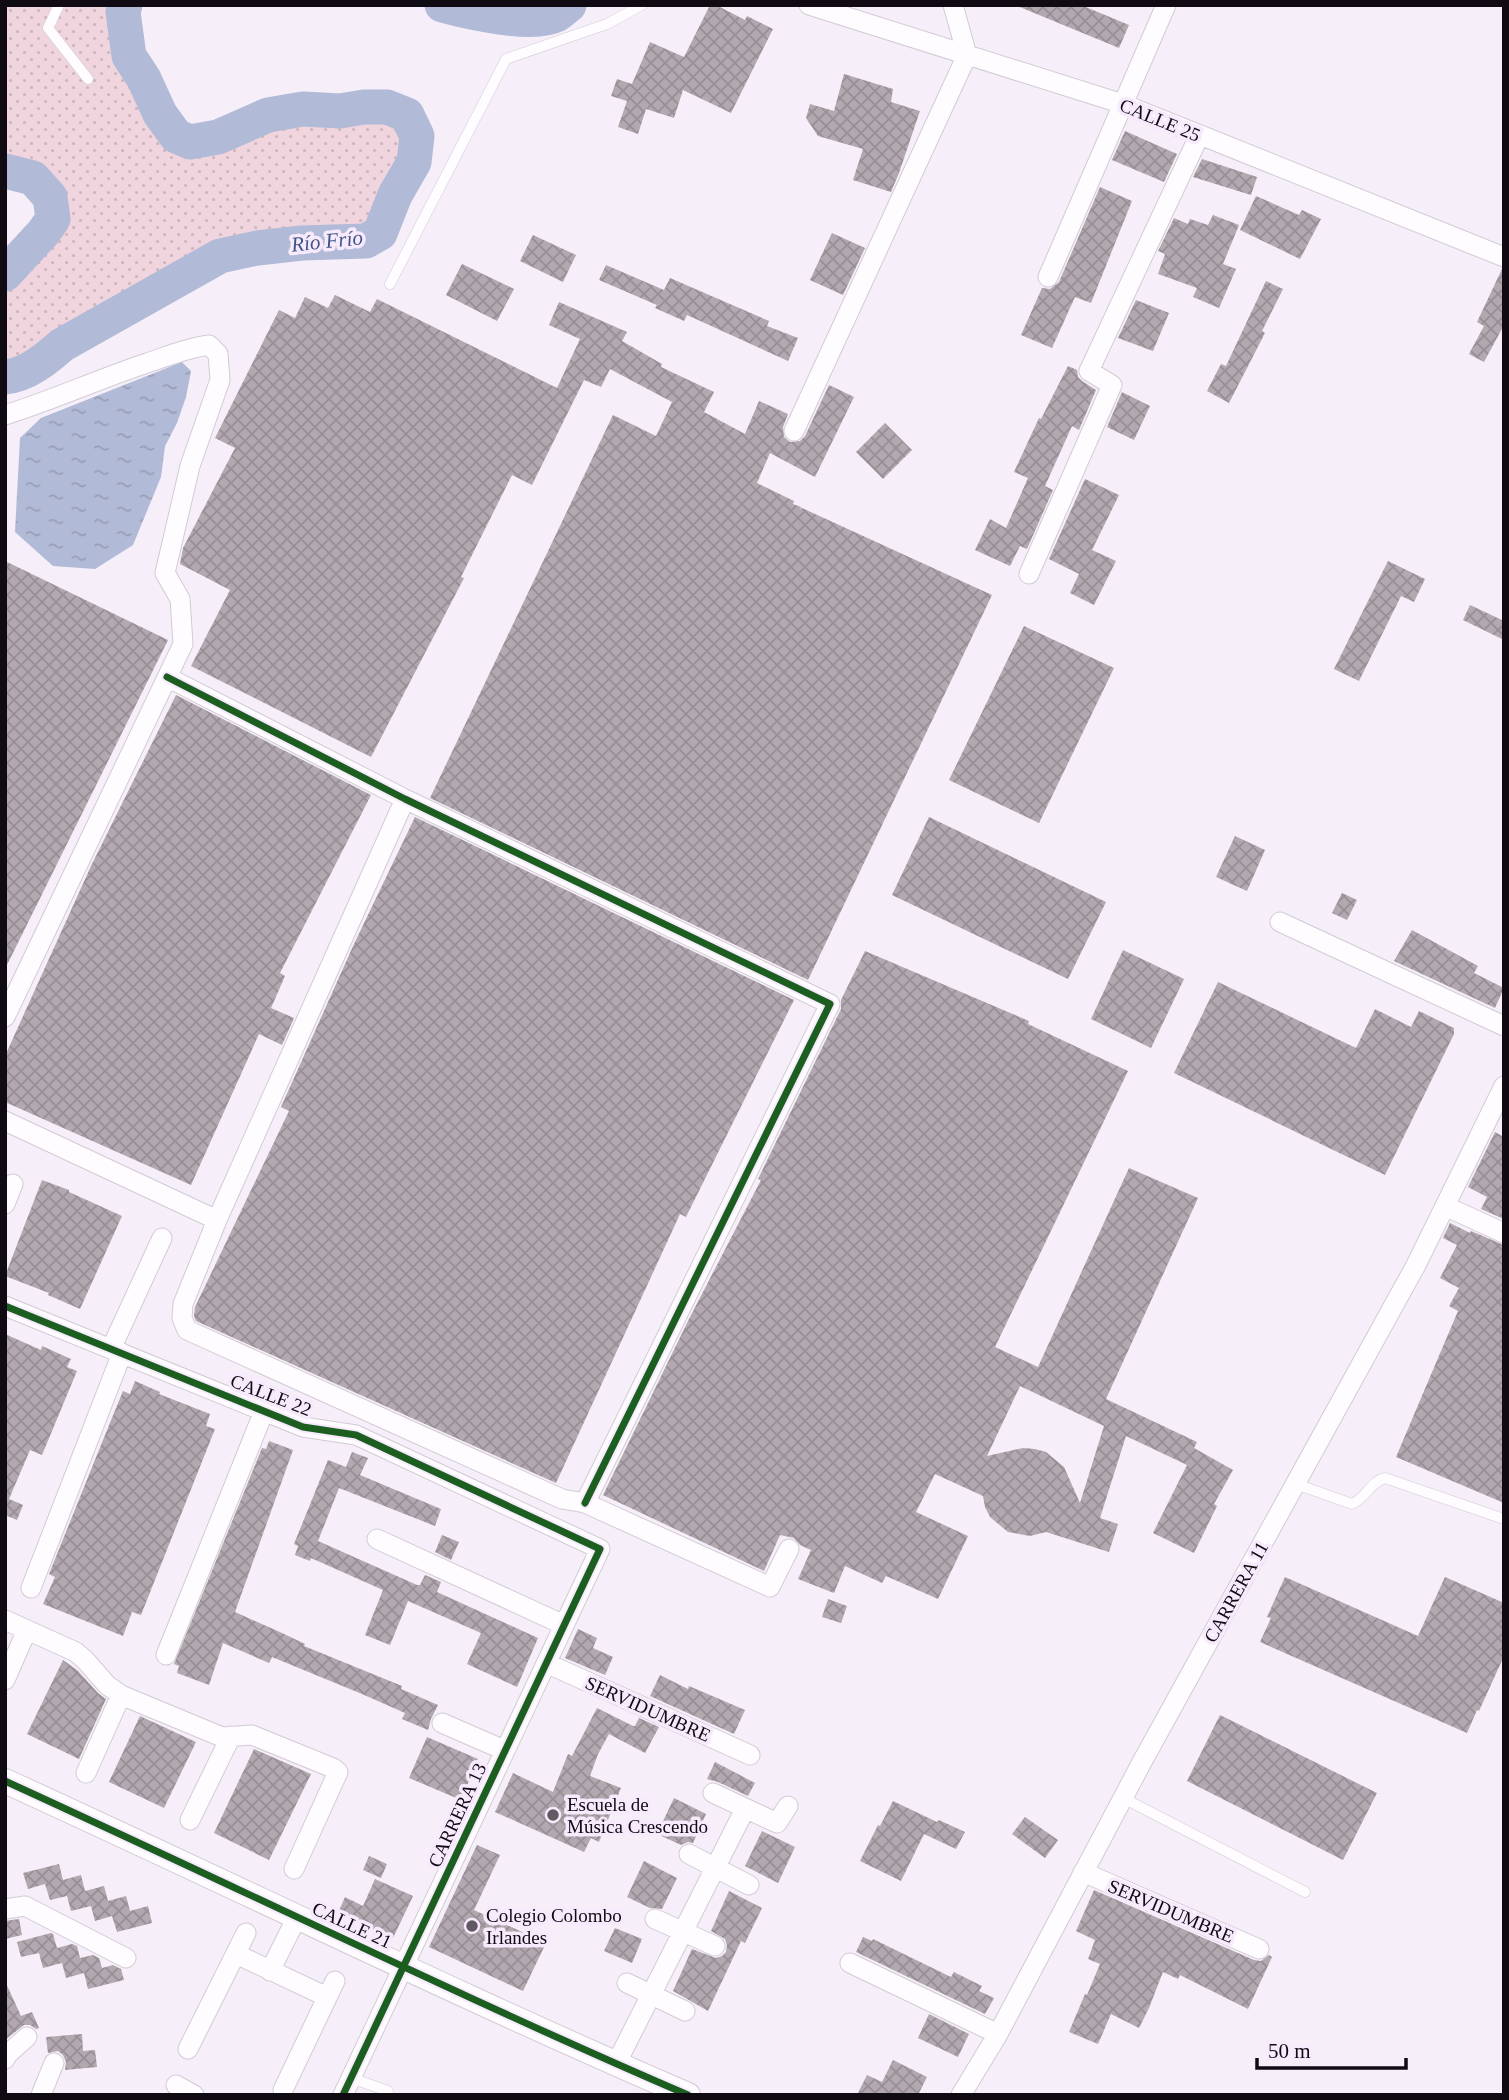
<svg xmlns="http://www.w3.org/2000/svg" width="1509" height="2100" font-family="'Times New Roman',serif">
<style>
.grass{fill:url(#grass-dots)}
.water{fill:url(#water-ripples)}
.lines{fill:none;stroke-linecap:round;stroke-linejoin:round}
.river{stroke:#b1bad6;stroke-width:35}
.building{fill:url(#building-cross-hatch);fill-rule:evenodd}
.service-casing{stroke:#d2cbd5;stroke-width:11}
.minor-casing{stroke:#d2cbd5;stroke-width:21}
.tertiary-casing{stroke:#d2cbd5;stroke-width:26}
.service{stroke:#fefcfe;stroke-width:10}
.minor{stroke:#fefcfe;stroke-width:19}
.tertiary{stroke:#fefcfe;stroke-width:24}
.cycleway-casing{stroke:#f7eafd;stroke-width:11}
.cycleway{stroke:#1b5e20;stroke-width:7}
.poi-dot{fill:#605a63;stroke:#f7eafd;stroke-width:2.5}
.labels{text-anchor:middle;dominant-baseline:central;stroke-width:7;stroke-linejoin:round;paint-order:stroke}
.street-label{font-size:19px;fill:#100b12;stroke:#f7eafd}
.poi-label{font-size:19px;fill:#100b12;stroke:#f7eafd;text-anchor:start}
.water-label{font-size:21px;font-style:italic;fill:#415687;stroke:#f7eafd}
</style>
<defs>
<pattern id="grass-dots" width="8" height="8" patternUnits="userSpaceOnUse" patternTransform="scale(1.75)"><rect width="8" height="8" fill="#f0d5de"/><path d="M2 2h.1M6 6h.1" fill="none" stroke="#cdb6bd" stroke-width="1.8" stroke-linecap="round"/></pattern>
<pattern id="water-ripples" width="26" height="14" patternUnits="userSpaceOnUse" patternTransform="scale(1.75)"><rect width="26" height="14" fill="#b1bad6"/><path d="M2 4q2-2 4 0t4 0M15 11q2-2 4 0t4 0" fill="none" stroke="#979fb7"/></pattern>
<pattern id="building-cross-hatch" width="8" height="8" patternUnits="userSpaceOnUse" patternTransform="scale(1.75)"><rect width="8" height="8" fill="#b2a8b0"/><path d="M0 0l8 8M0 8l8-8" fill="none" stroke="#988f96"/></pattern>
</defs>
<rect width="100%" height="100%" fill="#f6eef9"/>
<!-- grass -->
<path class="grass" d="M5,5H125L123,13L129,56L144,79L160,114L176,136L190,142L218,137L268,115L303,109L340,111L364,107H387L407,115L417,136L414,162L395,195L380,233L366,241L302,243L257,248L220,256L63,345C46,359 27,375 5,377V274L43,233L53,219L50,197L33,178L5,171Z
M442,5H569C565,8 560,13 556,15C534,27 467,12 442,5Z"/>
<!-- water -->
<path class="water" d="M182,362L191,371L186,397L177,423L165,446L161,477L133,545L95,569L53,566L15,532L20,438L41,418Z"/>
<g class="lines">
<!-- river -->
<path class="river" d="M442,5C467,12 534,27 556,15C560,13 565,8 569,5
M5,171L33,178L50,197L53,219L43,233L5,274
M5,377C27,375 46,359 62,345L220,256L257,248L302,243L366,241L380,233L395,195L414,162L417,136L407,115L387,107H364L340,111L303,109L268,115L218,137L190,142L176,136L160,114L144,79L129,56L123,12L125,5"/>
</g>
<!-- building -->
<path class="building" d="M710,5H716L745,20L747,16L773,29L731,113L683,90L674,118L646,109L638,134L618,127L627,101L611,96L617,79L632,84L650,42L684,57Z
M1015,5H1081L1129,25L1119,48Z
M844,74L893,89L891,102L920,111L899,173L891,192L853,180L863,149L818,136L806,118L810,104L834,111Z
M1125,131L1177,154L1164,182L1112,160Z
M1202,159L1257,177L1251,195L1193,177Z
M1100,187L1132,201L1091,303L1075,297L1052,348L1021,335L1042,288L1050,289L1059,282Z
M1256,196L1299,215L1302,210L1321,219L1300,259L1240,230Z
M1213,215L1239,225L1223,264L1236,269L1219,308L1193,297L1197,288L1158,274L1165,254L1158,251L1174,218L1188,224L1190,219L1208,225Z
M832,233L865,248L843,295L810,280Z
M533,235L576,255L563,282L520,261Z
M462,264L514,289L497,321L446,295Z
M606,265L664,290L670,278L769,321L767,326L798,338L788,361L687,315L684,321L655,308L657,305L599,280Z
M1502,269H1504V325L1484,362L1469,354L1484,326L1477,322Z
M1266,281L1283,289L1262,331L1265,333L1229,403L1207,391L1221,364L1226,366Z
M335,295L370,312L377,299L557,388L580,339L549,325L559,302L627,332L622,341L662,364L661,367L714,392L704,412L745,434L759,401L788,414L783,427L784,437L790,442L800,441L805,436L829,385L854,397L815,477L770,453L757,483L794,501L793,504L801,507L800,509L802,508L992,595L808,980L430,798L613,415L656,436L672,402L610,369L601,387L584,380L532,485L512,475L461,577L464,578L371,757L191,666L230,590L180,564L183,548L235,448L215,438L279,310L295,318L305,297L328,308Z
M1136,300L1169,313L1153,351L1118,338Z
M1068,366L1077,370L1078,377L1082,381L1096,390L1079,430L1072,426L1045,486L1053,490L1027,549L1020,546L1010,566L975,550L990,519L1006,528L1028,478L1014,472L1039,418L1041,419Z
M1122,392L1150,406L1134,440L1107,427Z
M885,423L912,450L883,479L856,452Z
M1085,479L1119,495L1092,550L1116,561L1094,605L1070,593L1079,574L1049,559Z
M5,561L168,640L5,969Z
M1388,561L1425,579L1414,602L1401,596L1359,681L1334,669Z
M1470,605L1504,621V640L1463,620Z
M1024,626L1114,668L1039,823L949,780Z
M176,695L371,795L280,973L285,976L271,1008L294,1018L282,1045L259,1034L191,1185L5,1102V1056L91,866Z
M415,817L794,1000L686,1217L680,1214L556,1483L196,1321L194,1316L195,1307L289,1111L281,1107L354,944Z
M929,817L1106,902L1068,979L892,895Z
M1235,836L1265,850L1247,891L1216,877Z
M1342,893L1357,900L1347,920L1332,913Z
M1412,930L1478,966L1474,973L1504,988L1495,1008L1394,961Z
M1123,950L1184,979L1151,1048L1091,1019Z
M865,951L1029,1021L1028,1024L1128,1071L995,1347L1038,1367L1129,1168L1198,1198L1106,1399L1197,1442L1194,1448L1233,1470L1214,1504L1217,1506L1194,1553L1153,1533L1187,1465L1126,1436L1100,1518L1118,1524L1109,1552L1046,1532L1030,1536L1008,1532L990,1517L985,1507L983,1496L935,1474L916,1512L968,1536L938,1599L886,1576L882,1583L845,1566L834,1593L798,1579L811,1550L800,1545L794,1538L780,1535L764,1571L603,1495L689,1319L761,1180L758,1179L841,1009V1000ZM1020,1386L1104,1426L1080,1503L1064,1467L1046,1452L1035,1449L1023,1448L987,1456Z
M1218,982L1356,1048L1375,1009L1411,1027L1419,1011L1454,1028V1034L1385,1175L1174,1073Z
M1495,1132L1504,1137V1219L1481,1209L1487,1197L1468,1187Z
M42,1180L69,1190V1192L122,1216L80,1309L48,1295L49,1293L5,1276Z
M1450,1223L1470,1233L1471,1231L1504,1245V1503L1396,1457L1458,1311L1449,1306L1459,1288L1440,1278L1457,1245L1443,1238Z
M5,1334L41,1350L42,1346L71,1359L67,1367L77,1371L42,1455L30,1450L9,1499L23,1505L17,1520L5,1515Z
M135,1381L160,1392L159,1394L210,1414L206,1426L215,1429L141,1615L132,1612L123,1636L43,1604L55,1577L49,1574L103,1440L123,1391L130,1394Z
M269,1441L293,1450L235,1612L282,1633L305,1644L304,1646L402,1686L401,1689L438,1705L431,1719L428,1730L402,1719L405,1713L362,1694L272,1657L269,1663L223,1643L209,1685L177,1673L179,1666L174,1664L262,1448L266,1449Z
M352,1452L368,1458L360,1475L441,1509L435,1526L339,1488L318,1541L417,1585H420L425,1575L441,1582L437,1592L538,1638L517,1687L467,1664L481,1633L408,1601L390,1645L365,1635L383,1590L311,1558L310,1561L295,1555L298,1546L294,1544L328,1460L346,1467Z
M442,1535L459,1542L451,1560L435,1552Z
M1285,1577L1418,1636L1445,1577L1504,1603V1656L1479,1711L1477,1710L1467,1733L1260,1642L1271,1618L1267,1617Z
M828,1599L847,1606L841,1623L822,1617Z
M578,1629L597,1638L593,1648L613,1657L605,1675L565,1658Z
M63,1660L77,1670L98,1693L106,1699L79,1759L27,1734Z
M660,1675L688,1689L689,1686L745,1710L734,1734L650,1696Z
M597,1708L633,1726H635L639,1718L659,1727L645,1753L609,1734L598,1754L590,1776L621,1788L599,1842L591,1838L584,1852L495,1812L513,1773L553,1792L568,1754L572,1756Z
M1220,1715L1377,1793L1343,1860L1187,1781Z
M140,1716L196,1742L164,1808L109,1782Z
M427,1737L478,1759L461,1800L409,1778Z
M254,1749L311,1774L269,1860L214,1833Z
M715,1762L755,1783L748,1796L718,1782L707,1779Z
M674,1798L706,1814L693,1843L688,1842L681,1845L657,1834Z
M893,1801L937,1822L939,1820L965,1832L956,1849L924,1834L901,1881L860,1861L878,1825L880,1826Z
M1025,1817L1058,1840L1045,1858L1012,1834Z
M762,1831L795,1847L778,1883L745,1866Z
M477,1845L500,1855L474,1910L546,1943L523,1991L429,1947Z
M369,1856L387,1864L381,1878L363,1870Z
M644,1861L677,1878L662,1909L650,1908L627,1897Z
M59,1864L63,1880L81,1875L85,1891L104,1886L108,1901L126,1896L130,1911L148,1906L152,1923L117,1932L112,1916L95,1921L91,1906L71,1911L67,1896L50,1900L45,1884L28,1889L23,1873Z
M375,1879L413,1896L393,1938L338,1913L345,1897L363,1906Z
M1094,1890L1254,1960L1261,1961L1269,1955L1272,1957L1248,2009L1180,1975L1178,1979L1163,1972L1149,2008L1139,2028L1111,2014L1098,2044L1069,2032L1085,1994L1087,1995L1100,1964L1088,1959L1095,1940L1076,1931Z
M729,1891L762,1908L745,1943L741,1941L708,2011L673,1991L692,1949L716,1958L722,1956L726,1952L727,1945L725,1939L711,1931Z
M19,1919L22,1935L5,1939V1921Z
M615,1928L642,1939L632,1963L604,1951Z
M51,1933L53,1934L57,1948L72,1944L77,1946L80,1958L93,1955L99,1958L102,1968L113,1965L121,1969L124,1980L88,1989L84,1973L66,1978L62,1963L43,1968L39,1953L21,1957L17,1942Z
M863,1937L872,1941L873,1939L951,1977L954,1972L982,1986L979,1991L994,1998L985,2014L856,1952Z
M5,1981L21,2016L32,2012L39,2028L36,2029L30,2025H24L5,2040Z
M929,2014L969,2034L958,2057L918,2038Z
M82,2034L83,2051L95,2050L97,2067L65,2070L66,2062L63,2055L58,2051L48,2053L46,2037Z
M893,2060L927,2077L918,2095H857L867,2075L882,2082Z"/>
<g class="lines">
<!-- service casing -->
<g class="service-casing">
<path id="service" d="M59,5L48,28L88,79
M390,284L506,59L607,24L642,5
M1296,1484L1352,1504C1366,1498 1371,1481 1385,1478L1504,1519
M1123,1798L1305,1892
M351,2078L388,2091"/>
</g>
<!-- minor casing -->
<g class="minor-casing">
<path id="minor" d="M809,5L1123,104L1504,257
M1048,277L1166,5
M5,415C53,400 99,379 147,363C168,356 187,348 209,345L218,354L220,380L190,466L165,573L180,599L183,644L5,1017
M794,431L967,55L953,5
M1029,574L1112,385L1089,371L1199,136
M167,677L405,799L830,1004L585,1503
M1280,922L1504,1026
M5,1121L217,1220L183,1304L182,1318L187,1330L562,1499L585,1503L770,1587L789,1549
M5,1204L13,1184
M1445,1206L1504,1233
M217,1220L405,799
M5,1306L303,1427L356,1435L600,1549L343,2095
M111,1349L162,1238
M377,1539L564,1625
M31,1588L122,1353
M5,1620L76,1652L86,1661L107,1685L121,1695L222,1737L252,1735L333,1768L338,1772L294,1869
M166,1655L264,1411
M546,1663L750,1755
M5,1680L27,1630
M442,1723L504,1750
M86,1773L121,1695
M713,1793L777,1823L788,1806
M190,1820L231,1736
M689,1854L749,1885
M1083,1872L1259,1949
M5,1909L25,1906L126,1958
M655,1919L715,1946
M236,1954L327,1997
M850,1963L998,2034
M270,1971L297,1917
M627,1983L685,2011
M188,2049L246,1933
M5,2059L8,2054L27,2037
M616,2064L745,1809
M176,2085L194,2095
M283,2090L335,1981
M41,2095L54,2063
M961,2095L998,2034L1142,1762L1416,1265L1504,1086"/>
</g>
<!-- tertiary casing -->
<g class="tertiary-casing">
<path id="tertiary" d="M5,1781C233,1885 458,1996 688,2095"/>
</g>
<!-- service -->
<use href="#service" class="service"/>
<!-- minor -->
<use href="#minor" class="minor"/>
<!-- tertiary -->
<use href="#tertiary" class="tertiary"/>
<!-- cycleway casing -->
<g class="cycleway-casing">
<path id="cycleway" d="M167,677L405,799L830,1004L585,1503
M5,1306L303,1427L356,1435L600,1549L343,2095
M5,1781C233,1885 458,1996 688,2095"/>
</g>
<!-- cycleway -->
<use href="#cycleway" class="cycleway"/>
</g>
<!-- markers -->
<g class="poi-dot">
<circle cx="553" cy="1815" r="7"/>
<circle cx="472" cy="1926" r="7"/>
</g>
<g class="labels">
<!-- street labels -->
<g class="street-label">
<text transform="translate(1160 120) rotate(22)">CALLE 25</text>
<text transform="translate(271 1395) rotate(21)">CALLE 22</text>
<text transform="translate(1236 1592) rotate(-61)">CARRERA 11</text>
<text transform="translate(648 1709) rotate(24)">SERVIDUMBRE</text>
<text transform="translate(457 1815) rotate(-65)">CARRERA 13</text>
<text transform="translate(1171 1911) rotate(23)">SERVIDUMBRE</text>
<text transform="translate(352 1925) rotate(25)">CALLE 21</text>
</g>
<!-- poi labels -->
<g class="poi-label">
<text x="567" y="1804">Escuela de<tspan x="567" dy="22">Música Crescendo</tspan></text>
<text x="486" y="1915">Colegio Colombo<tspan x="486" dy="22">Irlandes</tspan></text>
</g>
<!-- water labels -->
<g class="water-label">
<text transform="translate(327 241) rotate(-6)">Río Frío</text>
</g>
</g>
<!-- border -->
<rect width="1509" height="2100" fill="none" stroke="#100b12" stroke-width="14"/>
<!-- scale -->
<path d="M1257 2058v10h149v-10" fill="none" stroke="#100b12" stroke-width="3.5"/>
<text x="1268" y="2058" font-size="21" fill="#100b12" stroke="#f7eafd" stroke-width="5" paint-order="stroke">50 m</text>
</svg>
